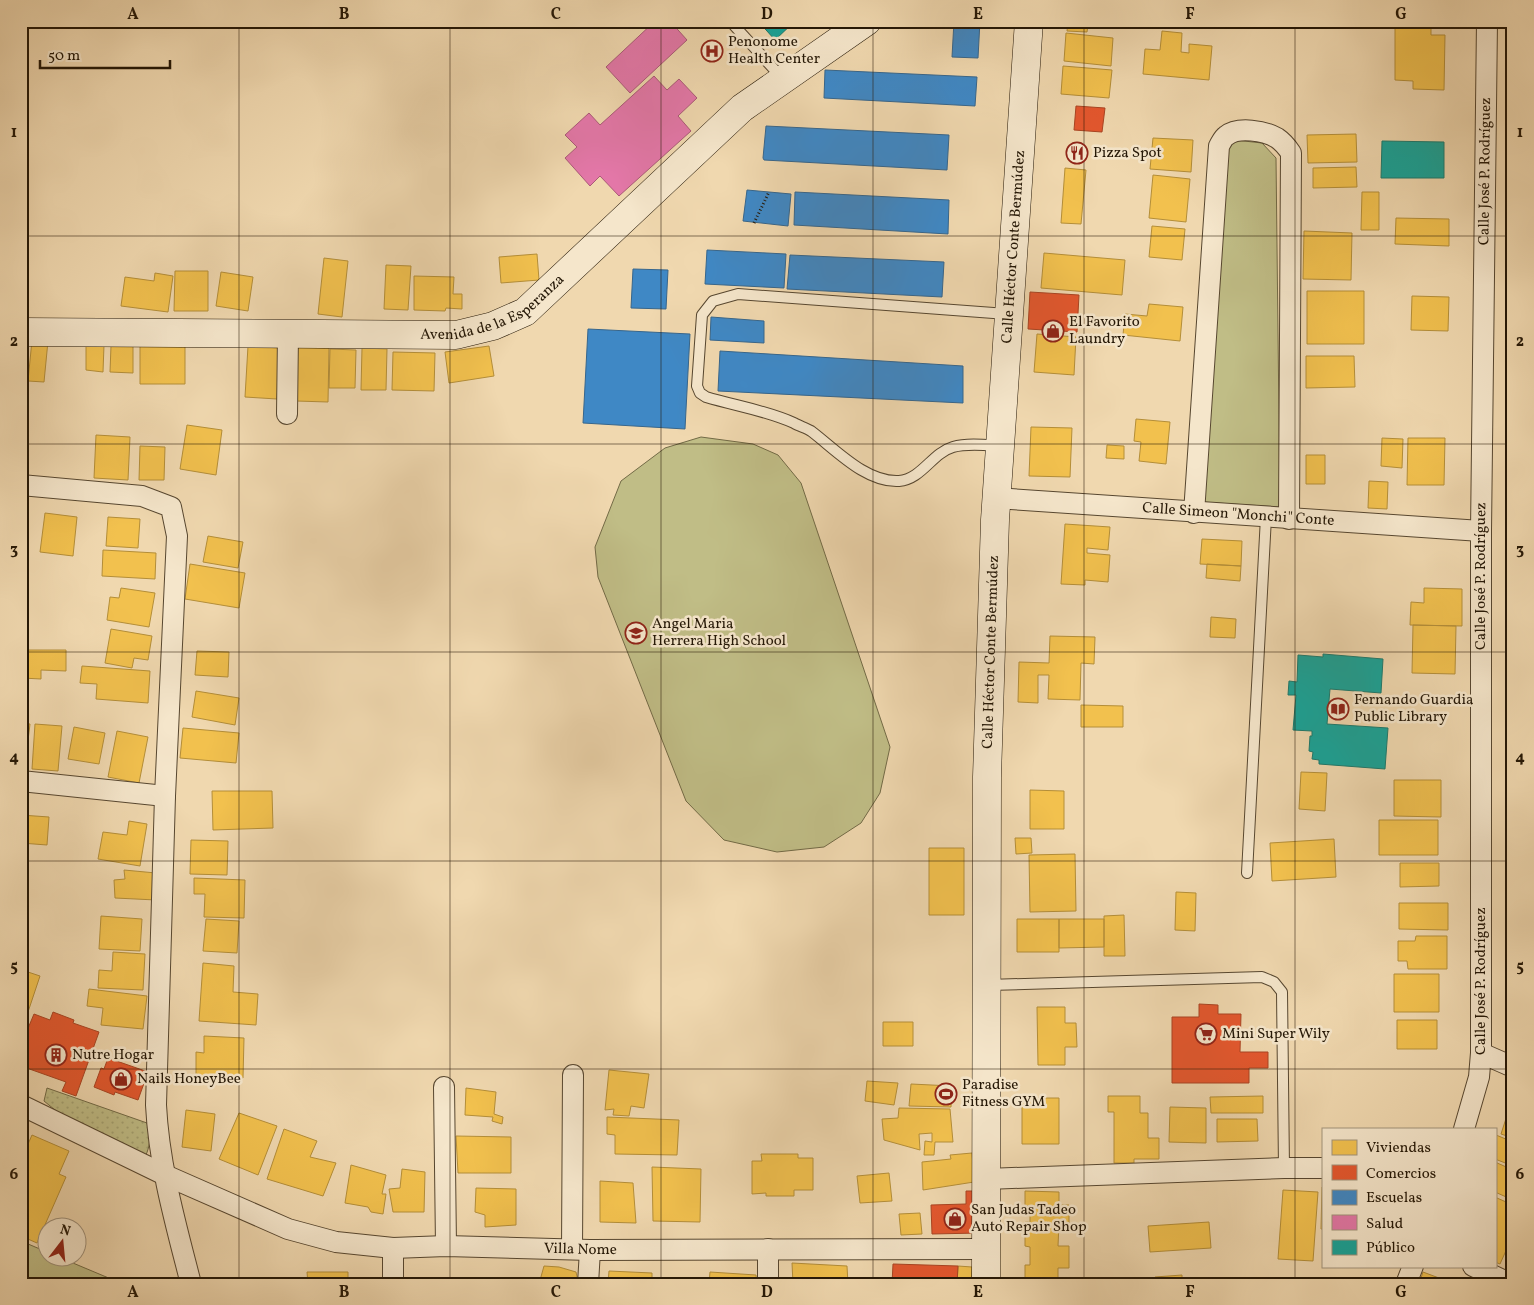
<svg xmlns="http://www.w3.org/2000/svg" width="1534" height="1305" font-family="Vollkorn,serif">
<style>
.grass{fill:url(#grass-dots);stroke:#726a46}
.green{fill:#c0bd86;stroke:#726a46}
.homes{fill:#f2c14e;stroke:#b48e38}
.shops{fill:#e4572e;stroke:#a42}
.schools{fill:#3f88c5;stroke:#37668c}
.health{fill:#e377a8;stroke:#aa5a77}
.public{fill:#17a398;stroke:#1b796c}
.lines{fill:none;stroke-linecap:round;stroke-linejoin:round}
.lane-casing{stroke:#574730;stroke-width:12}
.street-casing{stroke:#574730;stroke-width:22}
.secondary-casing{stroke:#241706;stroke-width:29}
.path{stroke:#241706;stroke-width:3;stroke-dasharray:1 2.5;stroke-linecap:butt}
.lane{stroke:#f5e6cb;stroke-width:10}
.street{stroke:#f5e6cb;stroke-width:20}
.secondary{stroke:#f5e6cb;stroke-width:28}
.grid{fill:none;stroke:#241706;stroke-width:1;stroke-opacity:0.55}
.labels{text-anchor:middle;dominant-baseline:central;stroke-width:5;stroke-linejoin:round;paint-order:stroke}
.poi-label{font-size:15px;fill:#241706;stroke:#f5e6cb;text-anchor:start}
.street-label{font-size:15px;fill:#241706;stroke:#f5e6cb}
.neatline{fill:none;stroke:#241706;stroke-width:2}
.grid-label{font-size:16px;text-anchor:middle;font-weight:bold;fill:#241706}
</style>
<defs>
<pattern id="grass-dots" width="8" height="8" patternUnits="userSpaceOnUse" patternTransform="scale(1.25)"><rect width="8" height="8" fill="#c0bd86"/><path d="M2 2h.1M6 6h.1" fill="none" stroke="#a5a272" stroke-width="1.8" stroke-linecap="round"/></pattern>
</defs>
<rect width="100%" height="100%" fill="#f0d8af"/>
<filter id="stains"><feTurbulence type="fractalNoise" baseFrequency=".004" numOctaves="4"/><feColorMatrix values="0 0 0 0 .2 0 0 0 0 .09 0 0 0 0 .02 0 0 0 .5 -.17"/></filter>
<radialGradient id="worn" r=".72"><stop offset=".6" stop-color="#630" stop-opacity="0"/><stop offset="1" stop-color="#630" stop-opacity=".3"/></radialGradient>
<!-- grass -->
<path class="grass" d="M47,1088L147,1123C152,1137 150,1150 142,1162L71,1123L44,1101Z"/>
<!-- green -->
<path class="green" d="M1235,140L1262,143L1276,158L1280,507L1201,502L1226,150Z
M701,437L753,444L778,455L801,483L890,747L880,793L861,823L824,847L777,852L724,840L686,801L598,577L595,547L621,481L665,448Z
M21,1241L47,1252L48,1258H61L123,1284H21Z"/>
<!-- homes -->
<path class="homes" d="M1068,21H1111V27L1088,25L1087,32L1067,31Z
M1395,24H1431V35H1445L1444,90L1413,89V81L1395,80Z
M1162,31L1182,33L1181,52L1189,53V44L1212,46L1209,80L1143,74L1145,49L1160,50Z
M1066,33L1113,38L1111,66L1064,61Z
M1063,66L1112,70L1109,98L1061,94Z
M1356,134L1357,162L1308,163L1307,135Z
M1153,138L1193,140L1191,172L1150,169Z
M1356,167L1357,187L1313,188V168Z
M1065,168L1086,170L1081,224L1061,223Z
M1153,175L1190,179L1186,222L1149,218Z
M1362,192H1379V230H1361Z
M1396,218L1449,219V246L1395,244Z
M1152,226L1185,229L1182,260L1149,257Z
M1304,231L1352,233L1351,280L1303,279Z
M1044,253L1125,260L1122,295L1041,288Z
M537,254L539,280L501,283L499,257Z
M324,258L348,261L342,317L318,314Z
M386,265L411,266L408,310L384,309Z
M175,271H208V311H174Z
M221,272L253,277L248,311L216,306Z
M155,273L173,276L168,312L121,306L125,277L154,281Z
M414,276L454,277L453,294H462V309L446,308L445,311L414,310Z
M1307,291H1364V344H1307Z
M1412,296L1449,297L1448,331L1411,330Z
M1149,304L1183,307L1180,341L1123,335L1125,314L1147,316Z
M1037,334L1076,337L1074,375L1034,372Z
M1509,338H1513V360H1509Z
M32,340L48,341L44,382L28,381Z
M86,344L104,345L103,372L86,370Z
M140,344H185V384H140Z
M111,346H133V373L110,372Z
M248,346L280,348L277,399L245,397Z
M489,346L494,376L449,383L445,352Z
M295,347L329,348L328,402L296,401Z
M362,348L387,349L386,390H361Z
M330,349L356,350L355,388H329Z
M393,352L435,353L434,391L392,390Z
M1306,356H1354L1355,387L1306,388Z
M1509,360H1513V377L1508,376Z
M1136,419L1170,422L1166,464L1139,461L1141,442L1134,441Z
M187,425L222,430L216,475L180,469Z
M1031,427L1072,428L1070,477L1029,476Z
M96,435L130,437L128,480L94,478Z
M1382,438L1403,439L1402,468L1381,466Z
M1408,438H1445L1444,485H1407Z
M1107,445L1124,446V459L1106,458Z
M140,446L165,447L164,480H139Z
M1306,455H1325V484H1306Z
M1369,481L1388,482L1387,509L1368,508Z
M1508,506H1513V526H1507Z
M45,513L77,517L73,556L40,552Z
M108,517L140,519L138,548L106,546Z
M1065,524L1110,527L1108,550L1087,548V553L1110,555L1108,582L1085,580V585L1061,584Z
M1508,530H1513V548H1508Z
M208,536L243,542L238,568L203,562Z
M1202,539L1242,541L1241,566L1200,564Z
M103,550L156,553L155,579L102,576Z
M1508,558H1513V575H1508Z
M190,564L245,573L239,608L185,599Z
M1207,564L1241,566L1240,581L1206,578Z
M1507,576H1513V597H1507Z
M121,588L155,593L149,627L107,620L110,597L119,598Z
M1424,588L1462,589V626L1410,625L1411,602L1424,603Z
M1508,599H1513V621H1507Z
M1211,617L1236,619L1235,638L1210,637Z
M1507,623H1513V645H1507Z
M1413,625L1456,626L1455,674L1412,673Z
M111,629L152,636L148,660L134,658L132,668L105,663Z
M1050,636L1095,637L1094,664L1081,663L1080,700L1048,699L1049,675H1038V703L1018,702L1019,662L1049,663Z
M23,650H66V671L41,670V679L22,678Z
M197,651L229,652L228,677L195,675Z
M82,666L150,671L148,703L96,699L97,684L80,683Z
M1507,680H1513V708H1507Z
M196,691L239,698L235,725L192,717Z
M1081,705L1123,706V727H1081Z
M1511,709H1513V740H1511Z
M21,723L30,724L26,757L21,756Z
M35,724L62,726L58,771L32,769Z
M74,727L105,733L99,764L68,759Z
M183,728L239,733L236,763L180,758Z
M117,731L148,737L139,783L108,777Z
M1507,767H1513V786H1507Z
M1301,772L1327,773L1325,811L1299,809Z
M1394,780H1441V817L1394,816Z
M1030,790L1064,791V829H1030Z
M212,791H272L273,828L213,830Z
M1510,795H1513V835H1510Z
M21,815L49,817L47,845L21,843Z
M1379,820H1438V855H1379Z
M129,821L147,824L140,866L98,859L103,832L127,835Z
M1015,838H1031L1032,853L1016,854Z
M1334,839L1336,877L1272,881L1270,843Z
M191,840L228,841L227,875L190,874Z
M1509,842H1513V865H1509Z
M929,848H964V915H929Z
M1075,854L1076,911L1030,912L1029,855Z
M1400,863H1439V886L1400,887Z
M124,870L156,873V900L115,898L114,880L125,879Z
M194,878L245,880L244,918L204,917L205,894H194Z
M1176,892L1196,893L1195,931L1175,930Z
M1510,898H1513V920H1510Z
M1399,903H1448V930L1399,929Z
M1124,915L1125,956H1104V916Z
M101,916L142,919L140,951L99,949Z
M206,919L239,921L237,953L203,951Z
M1017,919H1059V952H1017Z
M1059,919H1104V947L1059,948Z
M1416,936H1447V969H1408L1407,961H1398V941H1415Z
M1507,940H1513V953H1507Z
M113,952L145,954L143,990L98,988L99,970L112,971Z
M203,963L234,966L233,992L258,994L256,1025L199,1021Z
M28,972L40,976L28,1012L21,1009V994Z
M1394,974H1439V1012H1394Z
M89,989L147,996L143,1029L101,1025L103,1008L87,1006Z
M1037,1007H1065V1023H1076L1077,1047H1065V1065H1038Z
M1397,1020H1437V1049H1397Z
M883,1022H913V1046H883Z
M204,1036L244,1038L243,1078L196,1076V1052L204,1053Z
M609,1070L649,1074L644,1108L631,1106L629,1116L613,1115L614,1109L605,1110Z
M867,1081L898,1083L894,1105L865,1101Z
M911,1084L952,1086L951,1107L909,1106Z
M466,1088L496,1092L494,1114L503,1117L502,1124L492,1121L493,1117L465,1115Z
M1108,1096H1140V1113H1148V1138H1159V1159H1134V1163H1114V1112H1108Z
M1263,1096V1113H1211L1210,1097Z
M1022,1098H1059V1144H1022Z
M1510,1106L1513,1107V1138L1501,1134Z
M1170,1107L1206,1108V1143L1169,1142Z
M899,1108L950,1109L953,1142H935L934,1155H924L925,1141L932,1142V1133L919,1134L920,1150L884,1140L882,1119L898,1118Z
M186,1110L215,1114L211,1151L182,1147Z
M239,1113L277,1126L258,1175L219,1159Z
M607,1117L679,1120L677,1155L615,1154V1135L607,1134Z
M1217,1119H1257L1258,1141L1217,1142Z
M284,1129L317,1141L310,1157L336,1163L323,1196L267,1179Z
M32,1135L69,1151L59,1174L66,1177L37,1243L21,1236V1160Z
M1496,1135L1513,1142V1166L1495,1159Z
M456,1136L511,1137V1173H458Z
M972,1153L974,1182L923,1190L922,1162L951,1159L950,1155Z
M761,1154H798V1158H813V1190H794V1196H766V1193L752,1194V1161H762Z
M1495,1162L1513,1170V1200L1495,1192Z
M351,1165L386,1175L382,1194H386L383,1214L371,1212L368,1207L345,1203Z
M652,1167L701,1169L700,1222L653,1221Z
M402,1169L425,1172L424,1212H393L389,1189L400,1188Z
M889,1173L892,1201L860,1203L857,1176Z
M600,1181L633,1183L636,1223L600,1222Z
M1322,1187H1323V1229H1321Z
M476,1188L516,1189V1225L485,1227V1215L475,1212Z
M1283,1190L1318,1192L1313,1261L1278,1259Z
M1025,1191L1059,1192V1205H1069V1223H1059L1058,1246H1069V1268H1058V1278H1025V1265H1030V1247L1025,1246V1222H1030V1206H1025Z
M1497,1198L1513,1205V1217L1508,1229L1513,1231V1235L1500,1264L1495,1262V1201Z
M920,1213L922,1234L901,1235L899,1214Z
M1209,1222L1211,1248L1150,1252L1148,1226Z
M1513,1239V1258L1506,1256Z
M792,1263L847,1266L848,1284H793Z
M544,1266L559,1267L576,1272L578,1281H569L568,1284H539Z
M958,1266L972,1267L971,1284H957Z
M609,1271L652,1273V1284H608Z
M307,1272H348V1284H308Z
M710,1272L756,1275L757,1284H709Z
M1423,1272L1447,1281L1446,1284H1419Z
M1182,1275V1284H1156L1155,1277Z
M1226,1282L1274,1283V1284H1226Z"/>
<!-- shops -->
<path class="shops" d="M1076,106L1105,108L1102,132L1074,130Z
M1030,292L1079,295L1077,332L1028,329Z
M1199,1004L1218,1005V1014H1241L1240,1052H1268V1068H1249V1083H1172V1017H1199Z
M53,1012L74,1020L73,1023L99,1032L76,1096L62,1091L66,1082L21,1066V1045L34,1014L50,1020Z
M108,1058L148,1072L138,1100L115,1092L114,1095L94,1087L101,1068L104,1069Z
M966,1191H978L979,1233L932,1234L931,1205L966,1204Z
M893,1264L958,1266L957,1284H892Z"/>
<!-- schools -->
<path class="schools" d="M954,21H980L978,58L952,57Z
M825,70L977,77L975,106L824,98Z
M766,126L949,135L947,170L764,160L763,158Z
M747,190L791,194L788,226L743,221Z
M795,192L949,200L948,234L794,225Z
M707,250L786,254L784,288L705,284Z
M790,255L944,262L942,297L787,289Z
M633,269L668,270L666,309L631,308Z
M711,317L764,321V343L710,340Z
M588,329L690,334L685,429L583,423Z
M720,351L963,366V403L718,391Z"/>
<!-- health -->
<path class="health" d="M655,21H670L687,40L630,93L606,67Z
M654,76L667,90L679,79L697,98L678,116L691,131L619,196L600,176L590,186L565,158L577,147L565,135L589,113L600,125Z"/>
<!-- public -->
<path class="public" d="M758,21H795L775,40Z
M1382,141L1444,142V178H1381Z
M1323,654L1383,659L1381,693L1330,689L1327,724L1388,728L1385,769L1319,764V760L1312,759L1313,752L1309,751L1310,736H1312V731L1293,730L1296,695H1288L1289,681L1297,682L1298,655L1323,657Z"/>
<g class="lines">
<!-- lane casing -->
<g class="lane-casing">
<path id="lane" d="M730,21L783,79
M999,446C985,445 967,443 953,447C932,453 922,479 899,481C866,483 835,449 811,431C806,428 799,426 794,423C765,410 736,406 706,397L700,393L697,386L702,315L713,301L738,294L1007,314
M1247,873L1266,517
M988,985L1262,977L1274,982L1282,992L1284,1168"/>
</g>
<!-- street casing -->
<g class="street-casing">
<g id="street">
<path d="M287,414L288,334"/>
<path d="M21,485L142,496L171,507L177,536L165,796L156,1105C159,1166 176,1225 191,1284"/>
<path id="s1" d="M995,498L1481,531"/>
<path d="M1194,513L1219,146C1221,143 1223,138 1226,136C1238,126 1265,131 1277,138C1283,142 1287,147 1291,153L1289,519"/>
<path d="M21,781L165,796"/>
<path d="M1481,1053L1513,1067"/>
<path d="M444,1087L446,1246"/>
<path id="s2" d="M21,1105L165,1175L288,1229L336,1242L393,1248L446,1246L590,1250L986,1249"/>
<path id="s3" d="M1464,1129L1479,1077L1481,1053V531L1487,21"/>
<path d="M987,1179L1284,1168H1323"/>
<path d="M393,1248V1284"/>
<path d="M572,1249L573,1075"/>
<path d="M768,1249V1284"/>
<path d="M1473,1266L1511,1284"/>
<path d="M588,1284L590,1250"/>
<path d="M1406,1284L1413,1266"/>
</g>
</g>
<!-- secondary casing -->
<g class="secondary-casing">
<g id="secondary">
<path id="s4" d="M21,332L456,335L493,326L525,312L742,108L867,21"/>
<path id="s5" d="M986,1284L987,777L995,520L1029,21"/>
</g>
</g>
<!-- path -->
<path class="path" d="M754,223L769,192"/>
<!-- lane -->
<use href="#lane" class="lane"/>
<!-- street -->
<use href="#street" class="street"/>
<!-- secondary -->
<use href="#secondary" class="secondary"/>
</g>
<!-- grid -->
<path class="grid" d="M239,21V1284M450,21V1284M661,21V1284M873,21V1284M1084,21V1284M1295,21V1284M21,236H1513M21,444H1513M21,652H1513M21,861H1513M21,1069H1513"/>
<!-- icons -->
<defs>
<g id="hospital-ring" transform="scale(1.125)"><circle r="9.5" fill="#f5e6cb" stroke="#8f2418" stroke-width="1.5"/><path d="M-5-5h3v3.5h4V-5h3V5h-3V1.5h-4V5h-3Z" fill="#8f2418"/></g>
<g id="restaurant-ring" transform="scale(1.125)"><circle r="9.5" fill="#f5e6cb" stroke="#8f2418" stroke-width="1.5"/><path d="M-5-6h1v4h1v-4h1v4h1v-4h1v5L-1.5 .5V6h-2V.5L-5-1ZM5-6V6H3V1.5H1.5Q1.5-4 5-6Z" fill="#8f2418"/></g>
<g id="shop-ring" transform="scale(1.125)"><circle r="9.5" fill="#f5e6cb" stroke="#8f2418" stroke-width="1.5"/><path d="M-5-2.5h2.3a2.7 3.5 0 0 1 5.4 0H5L5.5 6h-11ZM-1.5-2.5h3a1.5 2.3 0 0 0-3 0Z" fill="#8f2418"/></g>
<g id="school-ring" transform="scale(1.125)"><circle r="9.5" fill="#f5e6cb" stroke="#8f2418" stroke-width="1.5"/><path d="M0-5L7-2L0 1L-7-2ZM-4 1L0 2.5L4 1V4Q0 6-4 4Z" fill="#8f2418"/></g>
<g id="library-ring" transform="scale(1.125)"><circle r="9.5" fill="#f5e6cb" stroke="#8f2418" stroke-width="1.5"/><path d="M-6-4Q-3-5.5-.7-3.5V5Q-3 3-6 4ZM6-4Q3-5.5 .7-3.5V5Q3 3 6 4Z" fill="#8f2418"/></g>
<g id="supermarket-ring" transform="scale(1.125)"><circle r="9.5" fill="#f5e6cb" stroke="#8f2418" stroke-width="1.5"/><path d="M-6-5.5h2.5l.6 2H6L4.5 2H-2.5L-4.4-4H-6ZM-1.5 3.2a1.3 1.3 0 1 0 .1 0ZM3 3.2a1.3 1.3 0 1 0 .1 0Z" fill="#8f2418"/></g>
<g id="building-ring" transform="scale(1.125)"><circle r="9.5" fill="#f5e6cb" stroke="#8f2418" stroke-width="1.5"/><path d="M-4-6H4V6H1V3H-1V6H-4ZM-2.5-4.3h1.7v1.8h-1.7ZM.8-4.3h1.7v1.8H.8ZM-2.5-1h1.7V.8h-1.7ZM.8-1h1.7V.8H.8Z" fill="#8f2418"/></g>
<g id="stadium-ring" transform="scale(1.125)"><circle r="9.5" fill="#f5e6cb" stroke="#8f2418" stroke-width="1.5"/><path d="M0-5a6.5 5 0 1 0 0 10a6.5 5 0 1 0 0-10ZM-3.5-1.8h7v3.6h-7Z" fill="#8f2418"/></g>
</defs>
<g fill-rule="evenodd">
<use href="#hospital-ring" x="712" y="51"/>
<use href="#restaurant-ring" x="1077" y="153"/>
<use href="#shop-ring" x="1053" y="331"/>
<use href="#school-ring" x="636" y="633"/>
<use href="#library-ring" x="1338" y="709"/>
<use href="#supermarket-ring" x="1206" y="1034"/>
<use href="#building-ring" x="56" y="1055"/>
<use href="#shop-ring" x="121" y="1079"/>
<use href="#stadium-ring" x="946" y="1094"/>
<use href="#shop-ring" x="955" y="1219"/>
</g>
<g class="labels">
<!-- poi labels -->
<g class="poi-label">
<text x="728" y="42">Penonome<tspan x="728" dy="17">Health Center</tspan></text>
<text x="1093" y="153">Pizza Spot</text>
<text x="1069" y="322">El Favorito<tspan x="1069" dy="17">Laundry</tspan></text>
<text x="652" y="624">Angel Maria<tspan x="652" dy="17">Herrera High School</tspan></text>
<text x="1354" y="700">Fernando Guardia<tspan x="1354" dy="17">Public Library</tspan></text>
<text x="1222" y="1034">Mini Super Wily</text>
<text x="72" y="1055">Nutre Hogar</text>
<text x="137" y="1079">Nails HoneyBee</text>
<text x="962" y="1085">Paradise<tspan x="962" dy="17">Fitness GYM</tspan></text>
<text x="971" y="1210">San Judas Tadeo<tspan x="971" dy="17">Auto Repair Shop</tspan></text>
</g>
<!-- street labels -->
<g class="street-label">
<text stroke="none"><textPath href="#s3" startOffset="960">Calle José P. Rodríguez</textPath></text>
<text stroke="none"><textPath href="#s5" startOffset="1038">Calle Héctor Conte Bermúdez</textPath></text>
<text stroke="none"><textPath href="#s4" startOffset="479">Avenida de la Esperanza</textPath></text>
<text stroke="none"><textPath href="#s1" startOffset="244">Calle Simeon "Monchi" Conte</textPath></text>
<text stroke="none"><textPath href="#s3" startOffset="555">Calle José P. Rodríguez</textPath></text>
<text stroke="none"><textPath href="#s5" startOffset="632">Calle Héctor Conte Bermúdez</textPath></text>
<text stroke="none"><textPath href="#s3" startOffset="150">Calle José P. Rodríguez</textPath></text>
<text stroke="none"><textPath href="#s2" startOffset="589">Villa Nome</textPath></text>
</g>
</g>
<!-- margin -->
<rect width="1534" height="1305" fill="none" stroke="#f0d8af" stroke-width="55"/>
<!-- legend -->
<rect x="1322" y="1128" width="175" height="140" fill="#f5e6cb" stroke="#a1937c"/>
<rect x="1332" y="1140" width="25" height="15" fill="#f2c14e" stroke="#a1937c"/>
<text x="1366" y="1152" font-size="15" fill="#241706">Viviendas</text>
<rect x="1332" y="1165" width="25" height="15" fill="#e4572e" stroke="#a1937c"/>
<text x="1366" y="1178" font-size="15" fill="#241706">Comercios</text>
<rect x="1332" y="1190" width="25" height="15" fill="#3f88c5" stroke="#a1937c"/>
<text x="1366" y="1202" font-size="15" fill="#241706">Escuelas</text>
<rect x="1332" y="1215" width="25" height="15" fill="#e377a8" stroke="#a1937c"/>
<text x="1366" y="1228" font-size="15" fill="#241706">Salud</text>
<rect x="1332" y="1240" width="25" height="15" fill="#17a398" stroke="#a1937c"/>
<text x="1366" y="1252" font-size="15" fill="#241706">Público</text>
<!-- north arrow -->
<g transform="translate(62 1242) rotate(16)"><circle r="24" fill="#f5e6cb" stroke="#a1937c"/>
<path d="M0-4L9 19L0 12L-9 19Z" fill="#8f2418"/>
<text y="-8" font-size="14" font-weight="bold" text-anchor="middle" fill="#241706">N</text>
</g>
<!-- scale -->
<path d="M40 60v8h130v-8" fill="none" stroke="#241706" stroke-width="2.5"/>
<text x="48" y="60" font-size="15" fill="#241706" stroke="#f5e6cb" stroke-width="4" paint-order="stroke">50 m</text>
<rect x="28" y="28" width="1478" height="1250" class="neatline"/>
<g class="grid-label">
<text x="133" y="19">A</text>
<text x="344" y="19">B</text>
<text x="556" y="19">C</text>
<text x="767" y="19">D</text>
<text x="978" y="19">E</text>
<text x="1190" y="19">F</text>
<text x="1401" y="19">G</text>
<text x="14" y="137">1</text>
<text x="1520" y="137">1</text>
<text x="14" y="346">2</text>
<text x="1520" y="346">2</text>
<text x="14" y="554">3</text>
<text x="1520" y="554">3</text>
<text x="14" y="762">4</text>
<text x="1520" y="762">4</text>
<text x="14" y="971">5</text>
<text x="1520" y="971">5</text>
<text x="14" y="1179">6</text>
<text x="1520" y="1179">6</text>
<text x="133" y="1297">A</text>
<text x="344" y="1297">B</text>
<text x="556" y="1297">C</text>
<text x="767" y="1297">D</text>
<text x="978" y="1297">E</text>
<text x="1190" y="1297">F</text>
<text x="1401" y="1297">G</text>
</g>
<rect width="100%" height="100%" filter="url(#stains)"/>
<rect width="100%" height="100%" fill="url(#worn)"/>
</svg>
